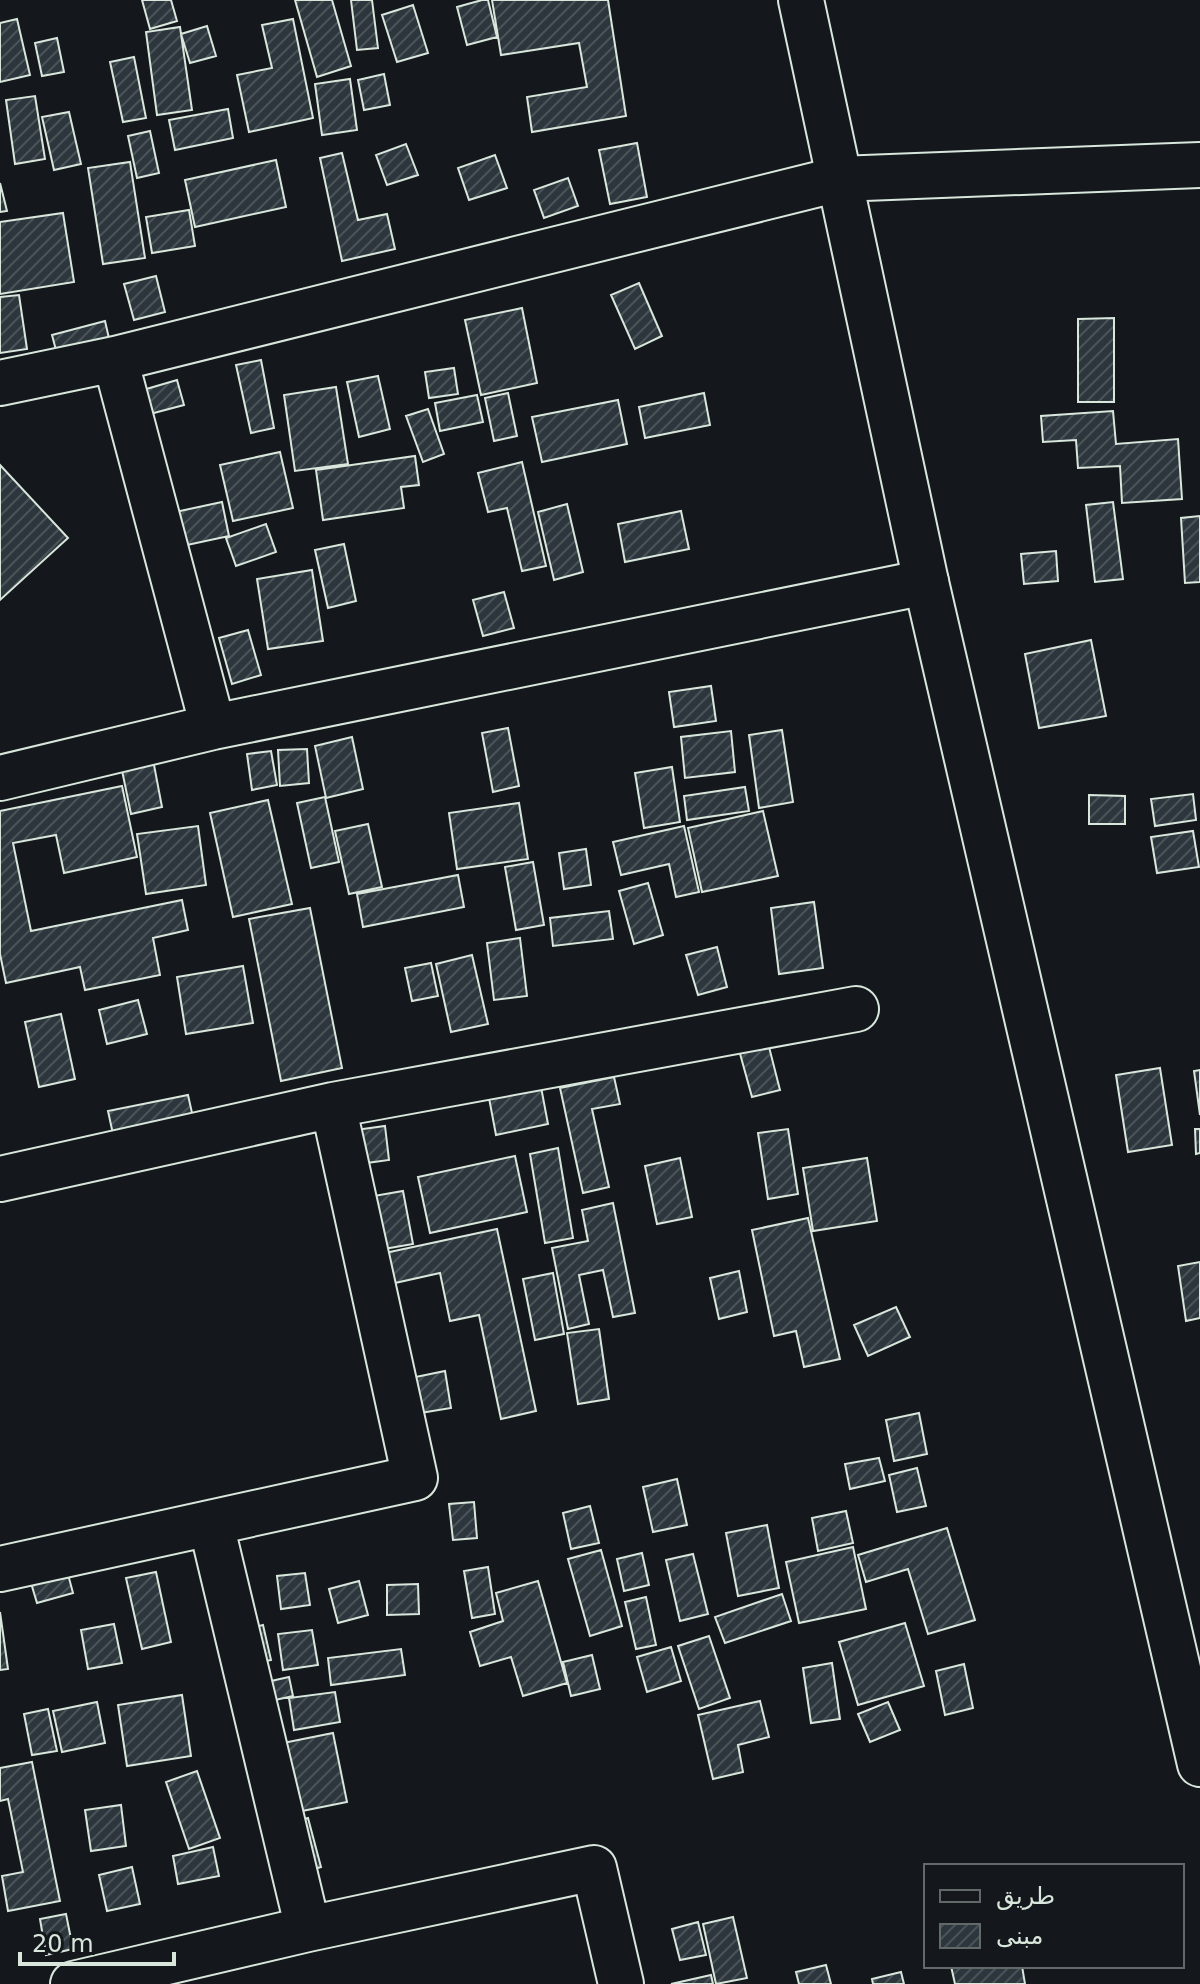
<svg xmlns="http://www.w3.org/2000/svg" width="1200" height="1984" font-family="'DejaVu Sans',Vazirmatn,sans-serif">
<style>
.building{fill:url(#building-hatch);stroke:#d8e6dc;stroke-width:2}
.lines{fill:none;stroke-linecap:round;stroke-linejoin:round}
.street-casing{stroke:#d8e6dc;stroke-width:48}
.secondary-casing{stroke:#d8e6dc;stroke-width:48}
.street{stroke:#14181c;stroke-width:44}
.secondary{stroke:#14181c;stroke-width:44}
</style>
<defs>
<pattern id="building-hatch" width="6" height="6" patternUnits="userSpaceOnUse" patternTransform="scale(2)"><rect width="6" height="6" fill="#2c363c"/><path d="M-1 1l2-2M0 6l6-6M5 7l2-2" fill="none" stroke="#4a5358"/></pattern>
</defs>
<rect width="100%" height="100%" fill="#14181c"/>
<!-- building -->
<path class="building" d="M142,0H171L177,21L150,29Z
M295,0H332L351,66L317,77Z
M351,0H372L378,48L357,50Z
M482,0H488L497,37L467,45L457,7Z
M492,0H608L626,116L532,132L527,97L587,87L579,43L501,55Z
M413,5L428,53L397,62L382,15Z
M17,19L30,75L0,82V23Z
M293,19L313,118L249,132L237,75L272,68L262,25Z
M207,26L216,56L190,63L181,34Z
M180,27L192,110L157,115L146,32Z
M57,38L64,72L42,76L35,43Z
M134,57L146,118L123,122L110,62Z
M384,74L390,105L364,110L358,80Z
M350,79L357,130L322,135L315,84Z
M35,96L45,159L15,164L6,100Z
M228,109L233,138L175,150L169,120Z
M69,112L81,164L54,170L42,117Z
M150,131L159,173L137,178L128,136Z
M637,143L647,197L610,204L599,150Z
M406,144L418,175L387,185L376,155Z
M342,153L358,220L387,214L395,249L342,261L320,158Z
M495,155L507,188L469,200L458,168Z
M276,160L286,207L195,227L185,180Z
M130,162L145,258L103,264L88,168Z
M568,178L578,206L544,218L534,190Z
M0,183L7,211L0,212Z
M189,210L195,246L152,253L146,217Z
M63,213L74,282L0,294V222Z
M156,276L165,312L134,320L124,284Z
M639,283L662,336L635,349L611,295Z
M19,295L27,349L0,353V297Z
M522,308L537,383L481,395L465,320Z
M1114,318V402H1078V319Z
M105,321L113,356L61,369L52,335Z
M261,360L274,428L251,433L236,365Z
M454,368L458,394L429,398L425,372Z
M378,376L390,429L359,437L347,382Z
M177,380L184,405L150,414L143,390Z
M336,387L348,464L295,471L284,395Z
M508,393L517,436L494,441L485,398Z
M704,393L710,425L645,438L639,407Z
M477,395L483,422L440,431L435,403Z
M618,400L627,444L542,462L532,417Z
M428,409L444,454L423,462L406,416Z
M1113,411L1116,444L1178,439L1182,499L1122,503L1120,466L1078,468L1076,440L1043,442L1041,416Z
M280,452L293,508L233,521L220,465Z
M415,456L419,485L401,487L404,508L323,520L316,470Z
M522,462L546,566L522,571L507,508L488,512L478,473Z
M0,465L68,538L0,600Z
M222,502L229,536L159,551L152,517Z
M1113,502L1123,579L1095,582L1086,505Z
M567,504L583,572L554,580L538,512Z
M681,511L689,549L625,562L618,524Z
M1200,516V582L1185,583L1181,518Z
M266,524L276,552L236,566L226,538Z
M344,544L356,601L328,608L315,550Z
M1056,551L1058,581L1024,584L1021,554Z
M312,570L323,641L268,649L257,579Z
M504,592L514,628L483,636L473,600Z
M248,630L261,675L232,684L219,638Z
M1091,640L1106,716L1039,728L1025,654Z
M711,686L716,721L674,727L669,692Z
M508,728L519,786L493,792L482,733Z
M782,730L793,802L759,808L749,735Z
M731,731L735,772L685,778L681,737Z
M352,737L363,789L326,798L315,746Z
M150,744L162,807L131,814L118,751Z
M307,749L309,783L280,786L278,750Z
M271,751L277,785L252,790L247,754Z
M672,767L680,822L644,828L635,773Z
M122,786L137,857L64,873L56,835L13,843L31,931L182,900L188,930L153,938L160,975L85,990L80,967L6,983L0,954V811Z
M745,787L749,811L687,820L684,796Z
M1193,794L1196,820L1155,826L1151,799Z
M1089,795L1125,796V824H1089Z
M325,797L339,862L311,868L297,803Z
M268,800L292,904L233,917L210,813Z
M519,803L528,859L457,869L449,813Z
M763,811L778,876L702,892L688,828Z
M368,824L382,887L349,894L335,831Z
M198,826L206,885L146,894L137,834Z
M684,826L699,892L676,897L669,864L621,875L613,842Z
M1193,831L1199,867L1157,873L1151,837Z
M586,849L591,885L564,889L559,853Z
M533,862L544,925L516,930L505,867Z
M458,875L464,907L363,927L357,894Z
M648,883L663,935L634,944L619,891Z
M814,902L823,968L779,974L771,908Z
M310,908L342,1068L281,1081L249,919Z
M609,911L613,939L553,946L550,918Z
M520,938L527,996L494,1000L487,943Z
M717,947L727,987L698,995L686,955Z
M472,955L488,1024L451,1032L436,964Z
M431,963L438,996L412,1001L405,968Z
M243,966L253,1023L186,1034L177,977Z
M138,1000L147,1034L107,1044L99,1010Z
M61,1014L75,1079L39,1087L25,1022Z
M768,1043L780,1090L752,1097L739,1050Z
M1160,1068L1172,1145L1128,1152L1116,1075Z
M1200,1070V1115L1194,1071Z
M614,1077L620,1104L592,1109L609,1187L583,1193L560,1088Z
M541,1087L548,1124L496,1135L489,1098Z
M188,1095L196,1131L116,1148L108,1111Z
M385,1126L389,1160L352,1165L348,1131Z
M788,1129L798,1194L768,1199L758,1133Z
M1195,1129H1200V1153L1196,1154Z
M558,1148L573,1238L545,1243L530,1154Z
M515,1156L527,1212L430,1233L418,1177Z
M680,1158L692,1217L657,1224L645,1166Z
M867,1158L877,1221L813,1231L803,1168Z
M403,1191L413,1244L378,1250L368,1197Z
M613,1203L635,1313L613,1317L603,1270L579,1275L589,1324L568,1329L552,1248L588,1241L582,1210Z
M808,1218L840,1359L804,1367L796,1331L774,1336L752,1230Z
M497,1229L536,1411L501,1419L479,1315L450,1321L440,1273L377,1287L371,1256Z
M1200,1262V1318L1186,1321L1178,1266Z
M739,1271L747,1312L719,1319L710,1278Z
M553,1273L564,1334L535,1340L523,1279Z
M896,1307L910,1337L868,1356L854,1325Z
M599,1329L609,1399L578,1404L567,1333Z
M445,1371L451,1408L408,1415L401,1380Z
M919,1413L927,1454L894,1461L886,1420Z
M879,1458L885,1481L850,1489L845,1464Z
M917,1468L926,1506L897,1512L889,1475Z
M677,1479L687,1525L653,1532L643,1487Z
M474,1502L477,1538L453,1540L449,1504Z
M590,1506L599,1543L571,1549L563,1513Z
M846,1511L853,1543L818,1551L812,1518Z
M767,1525L779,1588L738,1596L726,1533Z
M947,1528L975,1620L928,1634L908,1569L866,1582L858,1555Z
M853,1547L866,1609L799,1623L786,1562Z
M601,1550L622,1626L590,1636L568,1559Z
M642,1553L649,1585L624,1591L617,1559Z
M693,1554L708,1614L680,1621L666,1560Z
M65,1563L73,1593L37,1603L28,1573Z
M488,1567L495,1614L472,1618L464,1571Z
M156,1572L171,1642L142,1649L126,1578Z
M305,1573L310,1605L281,1609L277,1576Z
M359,1581L368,1615L338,1623L329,1589Z
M538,1581L567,1683L523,1696L511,1657L480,1666L470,1632L503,1621L496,1593Z
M418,1584L419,1614L387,1615V1585Z
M782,1594L791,1621L725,1643L715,1617Z
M646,1597L656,1645L636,1649L625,1602Z
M0,1612L8,1669L0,1670Z
M905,1623L924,1686L858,1705L839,1642Z
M114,1624L122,1663L88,1669L81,1630Z
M263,1625L271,1660L243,1666L234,1632Z
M312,1630L318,1665L283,1670L278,1634Z
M709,1636L730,1698L699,1709L678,1646Z
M671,1647L681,1681L647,1692L637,1657Z
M401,1649L405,1675L331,1685L328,1658Z
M592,1655L600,1689L571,1696L563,1662Z
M832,1663L840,1719L811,1723L803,1668Z
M964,1664L973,1708L945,1715L936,1671Z
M289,1677L293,1696L253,1705L248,1686Z
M335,1692L340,1722L294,1730L289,1698Z
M182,1695L191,1756L127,1766L118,1705Z
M760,1701L769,1737L738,1745L743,1772L713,1779L698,1715Z
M97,1702L105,1743L62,1752L53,1711Z
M888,1702L900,1730L870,1742L858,1714Z
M48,1709L57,1751L32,1755L24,1714Z
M333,1733L347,1802L297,1812L283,1743Z
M32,1762L60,1901L8,1911L2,1876L23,1872L8,1799L0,1801V1768Z
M197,1771L220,1838L189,1849L166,1782Z
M121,1805L126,1846L91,1851L85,1810Z
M308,1818L321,1867L290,1876L276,1827Z
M213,1847L219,1876L178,1884L173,1856Z
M132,1867L140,1904L107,1911L99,1875Z
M66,1914L73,1949L46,1955L40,1919Z
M733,1917L747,1978L716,1984L703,1924Z
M698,1922L706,1955L680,1960L672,1929Z
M826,1965L831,1984H799L796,1972Z
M951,1966H1022L1025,1984H955Z
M901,1972L904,1984H873L872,1979Z
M711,1975L713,1984H671Z"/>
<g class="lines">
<!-- street casing -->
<g class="street-casing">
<path id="street" d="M115,359L213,727
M0,383L115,359L839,179
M0,778L213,727L926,582
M0,1179L333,1105L856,1009
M211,1524L308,1929
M0,1569L415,1478L333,1105
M73,1984L308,1929L594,1868L621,1984"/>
</g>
<!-- secondary casing -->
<g class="secondary-casing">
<path id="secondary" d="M801,0L926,582L1200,1764
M839,179L1200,165"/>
</g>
<!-- street -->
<use href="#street" class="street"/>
<!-- secondary -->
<use href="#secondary" class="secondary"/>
</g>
<!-- legend -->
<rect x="924" y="1864" width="260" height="104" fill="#14181c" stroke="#626a69" stroke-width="2"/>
<rect x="940" y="1890" width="40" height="12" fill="#14181c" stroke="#626a69" stroke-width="2"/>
<text x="996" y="1904" font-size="24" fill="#d8e6dc">طريق</text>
<rect x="940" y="1924" width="40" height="24" fill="url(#building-hatch)" stroke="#626a69" stroke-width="2"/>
<text x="996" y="1944" font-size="24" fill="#d8e6dc">مبنى</text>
<!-- scale -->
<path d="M20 1952v12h154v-12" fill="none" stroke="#d8e6dc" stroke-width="4"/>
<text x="32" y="1952" font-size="24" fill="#d8e6dc" stroke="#14181c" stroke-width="6" paint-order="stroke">20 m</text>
</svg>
